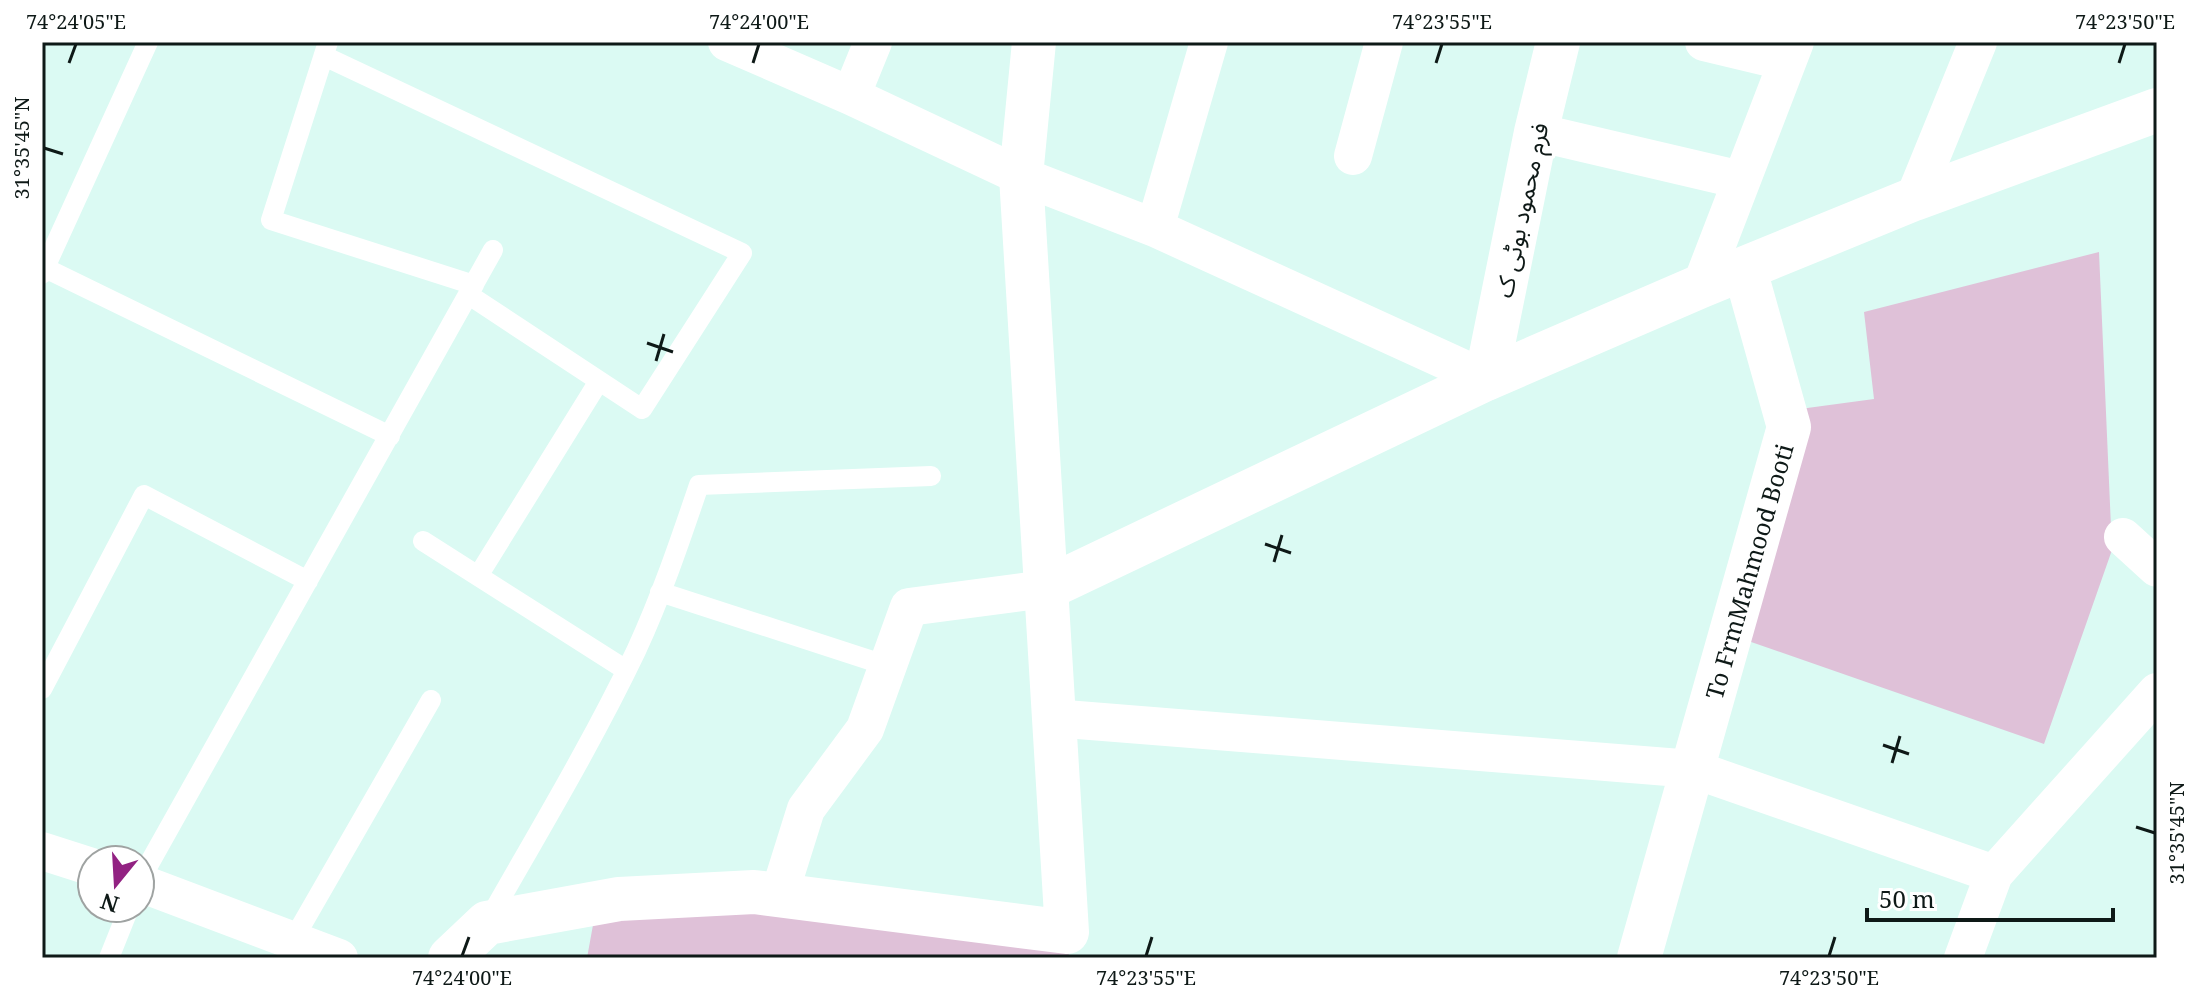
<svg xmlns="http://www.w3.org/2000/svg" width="2199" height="1000" font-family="'Noto Serif','Noto Sans Arabic',serif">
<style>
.green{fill:#dfc1d8}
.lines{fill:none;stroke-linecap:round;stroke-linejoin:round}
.service{stroke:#fff;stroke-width:20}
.minor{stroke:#fff;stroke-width:38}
.tertiary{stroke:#fff;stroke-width:44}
.ticks{fill:none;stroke:#0e1917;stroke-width:3}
.labels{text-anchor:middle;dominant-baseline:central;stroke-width:7;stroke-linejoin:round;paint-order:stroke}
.street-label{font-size:24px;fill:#0e1917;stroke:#fff}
.neatline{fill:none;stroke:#0e1917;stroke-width:3}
.ticks-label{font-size:20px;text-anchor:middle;fill:#0e1917}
</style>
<rect width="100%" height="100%" fill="#dbfaf3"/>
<!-- green -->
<path class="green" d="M2099,252L2112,550L2044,744L1731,635L1785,411L1874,399L1864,312Z
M597,903L1067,932L1069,958H587Z"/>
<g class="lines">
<!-- service -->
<path class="service" d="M328,42L271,220L474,285
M324,56L742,253L642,409L469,295
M45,268L390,436
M42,274L148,42
M423,541L626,670
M478,576L599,381
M660,592L888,666
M42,689L144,495L308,581
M140,880L493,250
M489,919C539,831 592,743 636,651C661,597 680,541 699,485L931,476
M293,940L431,700
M109,958L129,908"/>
<!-- minor -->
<path class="minor" d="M727,42L851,96L1021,176L1155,228L1486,379
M1704,42L1787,62
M851,96L873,42
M1536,132L1741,180
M1353,156L1384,42
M1914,199L1978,42
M1155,228L1209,42
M1701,286L1795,42
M2123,537L2157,568
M1053,718L1693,769L1994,874
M42,851L92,867
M140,883L339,958
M779,895L806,809L865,729L909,607L1045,589
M1963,958L1994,874L2157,692"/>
<!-- tertiary -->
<g class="tertiary">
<path d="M1486,379L1536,132L1558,42"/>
<path d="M1045,589L1486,379L1701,286L1914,199L2157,110"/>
<path d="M450,958L487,923L619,899L754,892L1067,932L1021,176L1034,42"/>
<path id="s1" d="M1639,958L1789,427L1745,270"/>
</g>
</g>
<!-- ticks -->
<path class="ticks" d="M69,63L76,44M753,63L759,44M1436,63L1442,44M2119,63L2125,44M44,148L63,154M647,343L673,352M656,361L664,334M1265,544L1291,553M1274,562L1282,535M1883,745L1909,754M1892,763L1900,736M2136,827L2155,833M462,956L469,937M1146,956L1152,937M1829,956L1835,937"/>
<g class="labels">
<!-- street labels -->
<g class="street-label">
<text transform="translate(1521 210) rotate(-78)">فرم محمود بوٹی ک</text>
<text stroke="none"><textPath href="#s1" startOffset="402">To FrmMahmood Booti</textPath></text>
</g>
</g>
<!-- border -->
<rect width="2199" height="1000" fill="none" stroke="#ffffff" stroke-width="88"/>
<!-- north arrow -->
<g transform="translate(116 884) rotate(198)"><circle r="38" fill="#ffffff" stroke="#9fa3a2" stroke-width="2"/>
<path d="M0-6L14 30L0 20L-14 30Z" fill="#922282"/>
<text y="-12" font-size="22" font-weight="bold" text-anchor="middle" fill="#0e1917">N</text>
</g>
<!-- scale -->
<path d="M1867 908v12h246v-12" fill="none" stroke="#0e1917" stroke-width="4"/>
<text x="1879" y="908" font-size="24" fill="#0e1917" stroke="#ffffff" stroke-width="6" paint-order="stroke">50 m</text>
<rect x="44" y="44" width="2111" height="912" class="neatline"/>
<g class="ticks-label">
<text x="76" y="29">74°24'05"E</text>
<text x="759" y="29">74°24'00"E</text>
<text x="1442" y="29">74°23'55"E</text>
<text x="2125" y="29">74°23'50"E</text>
<text transform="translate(22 148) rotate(-90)" y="7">31°35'45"N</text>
<text transform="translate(2177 833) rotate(-90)" y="7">31°35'45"N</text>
<text x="462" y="985">74°24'00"E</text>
<text x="1146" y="985">74°23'55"E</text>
<text x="1829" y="985">74°23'50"E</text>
</g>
</svg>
